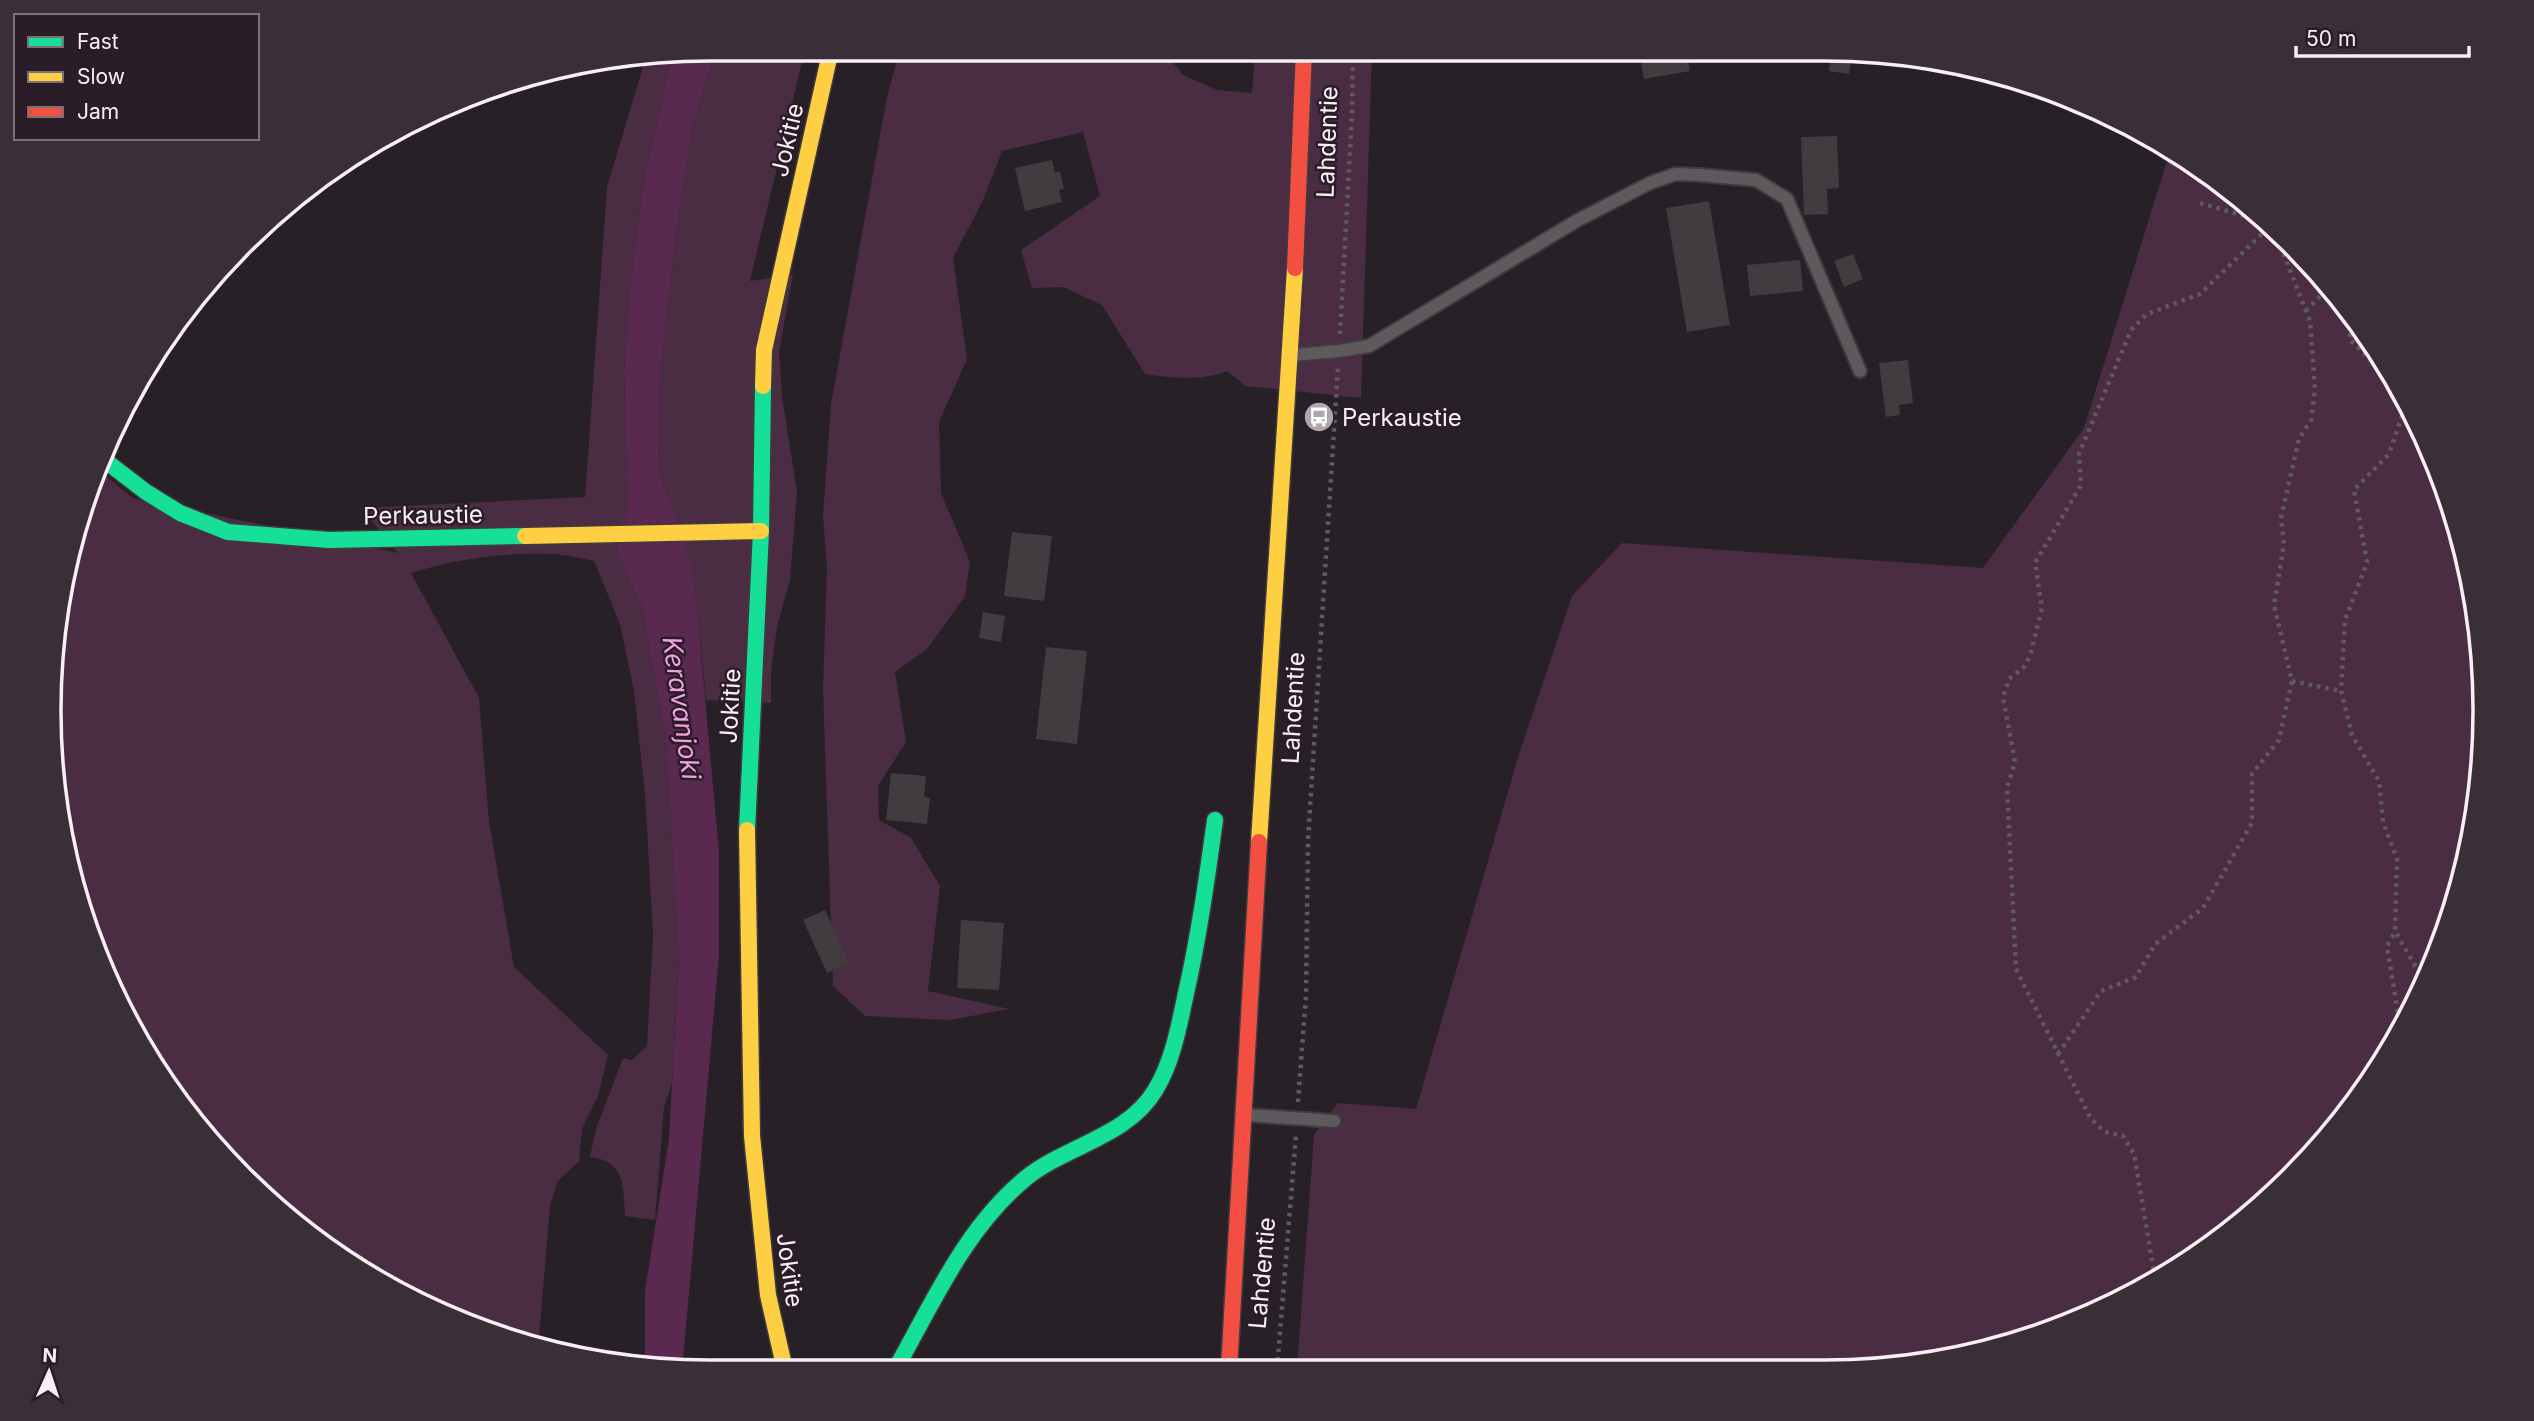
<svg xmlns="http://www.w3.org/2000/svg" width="2534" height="1421" font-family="Inter,sans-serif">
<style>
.green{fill:#4a2d43}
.water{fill:#59294f}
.building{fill:#423c40}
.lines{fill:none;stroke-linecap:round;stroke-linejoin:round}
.lane-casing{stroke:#413b40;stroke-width:16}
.fast-casing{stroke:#413b40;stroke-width:19}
.slow-casing{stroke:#413b40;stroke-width:19}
.jam-casing{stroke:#413b40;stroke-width:19}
.path{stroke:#5e5a5d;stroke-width:4.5;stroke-dasharray:3.5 5;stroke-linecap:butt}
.lane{stroke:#5e595d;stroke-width:12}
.fast{stroke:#16e098;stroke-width:16}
.slow{stroke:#ffcf43;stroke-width:16}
.jam{stroke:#f24e42;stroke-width:16}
.labels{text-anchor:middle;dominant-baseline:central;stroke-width:5;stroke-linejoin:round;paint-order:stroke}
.street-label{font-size:24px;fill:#f8eff5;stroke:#2a1d27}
.poi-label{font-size:24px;fill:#f8eff5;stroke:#2a1d27;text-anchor:start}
.water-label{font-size:26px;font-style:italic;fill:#f3a1e0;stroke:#2a1d27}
.rim{fill:none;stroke:#f8eff5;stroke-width:3.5}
</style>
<rect width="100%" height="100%" fill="#272026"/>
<!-- green -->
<path class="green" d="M716,49H805L750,281L793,275L779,351L782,396L797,492L790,580L777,626L771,671V703L706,700L697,609L673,509L658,471L660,373L678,219L693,125Z
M900,49L1163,50L1183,75L1217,90L1252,93L1255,50H1372L1361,398L1246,386L1227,371C1203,381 1171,378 1145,374L1102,305L1063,287L1032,288L1021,250L1100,196L1083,132L1002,151L983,200L953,258L967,359L939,422L941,493L970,562L965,596L927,649L895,672L906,742L878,786L879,820L911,838L940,886L928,991L1009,1009L950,1020L865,1016L833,986L823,690L827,567L823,515L831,404L887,97Z
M673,55L645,172L629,295L624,373L628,511L616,551L642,607L666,741L679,954L672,1083L664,1107L655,1220L625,1216C623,1187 626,1161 590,1157L596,1129L623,1058L632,1060L647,1046L653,935L645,793L634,691L620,624L594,561C580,558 565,554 551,554C504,552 456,559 411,573L479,698L489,822L514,967L608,1055L598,1096L582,1129L579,1161L558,1181L550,1205L538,1349L379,1283L213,1146L99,963L50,753L72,539L102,473L133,498L398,553L361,508L585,497L607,187L645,60Z
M2180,156L2260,213L2349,308L2417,418L2463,540L2484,668L2479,797L2450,924L2396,1042L2292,1178L2191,1261L2037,1337L1909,1366L1297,1368L1314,1135L1338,1103L1416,1109L1519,754L1572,596L1622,543L1983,568L2084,428L2168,158Z"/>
<!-- water -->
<path class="water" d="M716,49L693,125L678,219L660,373L658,471L673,509L690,565L697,609L719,851V956L682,1371L645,1367V1291L669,1139L679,957L666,741L642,607L616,551L628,511L624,373L629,295L645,172L673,55Z"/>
<!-- building -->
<path class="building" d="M1639,50H1686L1690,71L1644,79Z
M1832,50H1852L1849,74L1829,71Z
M1837,136L1839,188L1827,189L1828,214L1804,215L1801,137Z
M1052,160L1055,173L1060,171L1064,189L1059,190L1062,202L1025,211L1015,168Z
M1709,201L1730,325L1687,332L1666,208Z
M1853,254L1863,279L1844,287L1834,261Z
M1800,260L1803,291L1750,296L1747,265Z
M1908,360L1913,403L1899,405L1900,415L1886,417L1879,363Z
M1012,532L1052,536L1044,601L1004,596Z
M983,612L1005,616L1001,642L979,638Z
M1046,647L1087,651L1077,744L1036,739Z
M891,773L926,776L924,797L930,798L927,824L886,820Z
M825,910L849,963L827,973L803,920Z
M961,920L1004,923L999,990L957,988Z"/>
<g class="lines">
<!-- lane casing -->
<g class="lane-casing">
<path id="lane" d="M1293,355L1339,351L1369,346L1578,220L1650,183L1676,174L1700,175L1756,180L1787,199L1860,371
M1246,1115L1334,1121"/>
</g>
<!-- fast casing -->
<g class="fast-casing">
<path id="fast" d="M107,462L146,492L180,513L228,532L329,540L525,536
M747,830L761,531L763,386
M895,1370C933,1303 965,1228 1026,1178C1067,1145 1128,1137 1156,1089C1173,1060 1179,1026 1186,993C1199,936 1207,878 1215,820"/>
</g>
<!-- slow casing -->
<g class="slow-casing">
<path id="slow" d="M763,386L764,350L831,49
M525,536L761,531
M747,830L752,1136L768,1295L785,1370
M1259,842L1295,268"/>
</g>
<!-- jam casing -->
<g class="jam-casing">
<path id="jam" d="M1295,268L1304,50
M1229,1369L1259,842"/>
</g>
<!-- path -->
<path class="path" d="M2200,203L2269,223
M2306,311L2329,287
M2354,317L2349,339L2384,372L2404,410L2389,454L2354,490L2367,562L2345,620L2341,691L2352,735L2379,781L2383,822L2397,859L2395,931L2424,981
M1340,334L1352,115L1353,50
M2292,681L2341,691
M2394,1045L2400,1026L2387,946L2395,932
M2058,1054L2101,991L2136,977L2155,944L2203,908L2252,823V774L2279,740L2292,681L2274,605L2284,544L2281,518L2299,439L2311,420L2315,390L2310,321L2273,227
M1298,1102L1306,995L1308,840L1338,367
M2155,1278L2134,1154L2123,1136L2105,1132L2091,1119L2016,969L2007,788L2015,762L2003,697L2009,679L2024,667L2030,656L2042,608L2035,563L2081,485L2079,454L2131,330L2147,314L2200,294L2271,225
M1277,1369L1296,1136"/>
<!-- lane -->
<use href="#lane" class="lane"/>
<!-- fast -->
<use href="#fast" class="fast"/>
<!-- slow -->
<use href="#slow" class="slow"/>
<!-- jam -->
<use href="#jam" class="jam"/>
</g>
<!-- icons -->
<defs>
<g id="bus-disc" transform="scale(1.575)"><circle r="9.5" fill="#afa7ad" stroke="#2a1d27"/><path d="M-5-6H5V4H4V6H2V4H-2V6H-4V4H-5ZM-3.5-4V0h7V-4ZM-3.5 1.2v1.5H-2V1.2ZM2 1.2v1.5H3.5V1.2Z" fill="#fff"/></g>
</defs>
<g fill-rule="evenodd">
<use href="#bus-disc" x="1319" y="417"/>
</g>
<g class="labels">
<!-- street labels -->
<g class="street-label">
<text transform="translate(787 140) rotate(-77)">Jokitie</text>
<text transform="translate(1327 142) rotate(-88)">Lahdentie</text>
<text transform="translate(423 515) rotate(-1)">Perkaustie</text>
<text transform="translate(730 706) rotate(-87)">Jokitie</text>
<text transform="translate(1293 708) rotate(-87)">Lahdentie</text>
<text transform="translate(790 1270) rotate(82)">Jokitie</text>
<text transform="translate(1262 1273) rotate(-85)">Lahdentie</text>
</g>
<!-- poi labels -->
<g class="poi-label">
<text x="1342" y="417">Perkaustie</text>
</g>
<!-- water labels -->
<g class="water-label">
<text transform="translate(682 708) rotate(82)">Keravanjoki</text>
</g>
</g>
<!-- crop -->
<path d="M0 0H2534V1421H0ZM710 61H1824A649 649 0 0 1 2473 710V711A649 649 0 0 1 1824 1360H710A649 649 0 0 1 61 711V710A649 649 0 0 1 710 61Z" fill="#3a2e37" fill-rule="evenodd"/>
<path class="rim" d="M710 61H1824A649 649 0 0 1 2473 710V711A649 649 0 0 1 1824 1360H710A649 649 0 0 1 61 711V710A649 649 0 0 1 710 61Z"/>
<!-- legend -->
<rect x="14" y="14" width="245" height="126" fill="#2a1d27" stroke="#7c7179" stroke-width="2"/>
<rect x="28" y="37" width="35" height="10" fill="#16e098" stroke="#7c7179" stroke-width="2"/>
<text x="77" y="49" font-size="21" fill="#f8eff5">Fast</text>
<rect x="28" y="72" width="35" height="10" fill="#ffcf43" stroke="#7c7179" stroke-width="2"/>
<text x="77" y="84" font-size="21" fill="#f8eff5">Slow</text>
<rect x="28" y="107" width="35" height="10" fill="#f24e42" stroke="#7c7179" stroke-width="2"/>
<text x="77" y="119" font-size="21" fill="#f8eff5">Jam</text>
<!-- north arrow -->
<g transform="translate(49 1372) rotate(3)" stroke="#2a1d27" stroke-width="5" paint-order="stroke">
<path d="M0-5L12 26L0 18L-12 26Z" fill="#f8eff5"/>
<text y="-10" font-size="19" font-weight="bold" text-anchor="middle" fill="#f8eff5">N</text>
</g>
<!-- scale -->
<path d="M2296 46v10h173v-10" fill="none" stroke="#f8eff5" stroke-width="3.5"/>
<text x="2306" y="46" font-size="21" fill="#f8eff5" stroke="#2a1d27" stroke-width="5" paint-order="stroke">50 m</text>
</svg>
